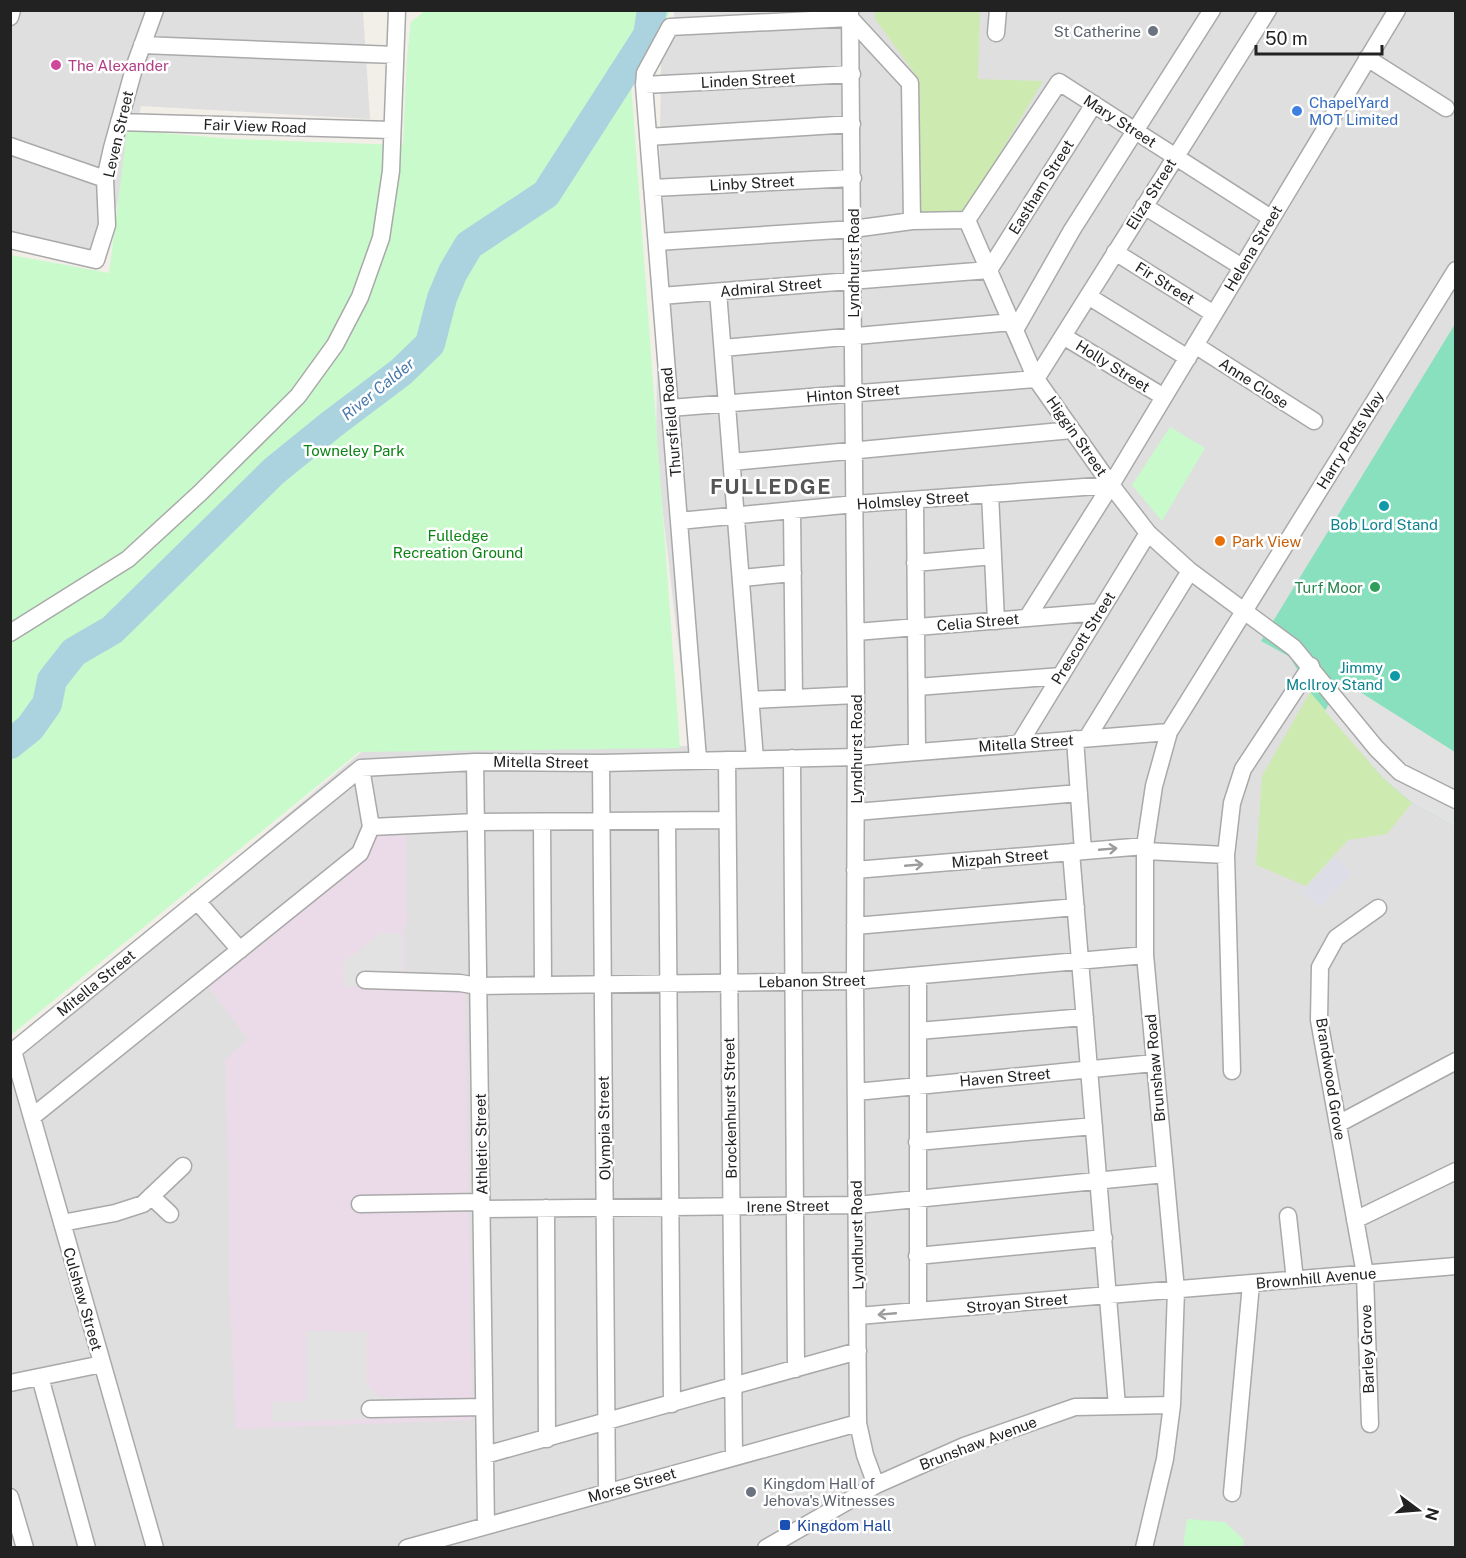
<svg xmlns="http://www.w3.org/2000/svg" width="1466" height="1558" font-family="'Public Sans',sans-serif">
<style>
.residential{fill:#e0dfdf}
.industrial{fill:#ebdbe8}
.grass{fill:#cdebb0}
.park{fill:#c8facc}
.pitch{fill:#88e0be}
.parking{fill:#e2e2e2}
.plaza{fill:#dddde8}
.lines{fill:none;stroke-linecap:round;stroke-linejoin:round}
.river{stroke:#aad3df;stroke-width:30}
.minor-casing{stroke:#a9a9a9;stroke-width:19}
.minor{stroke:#fff;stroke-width:16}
.oneway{stroke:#9c9c9c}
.worship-dot{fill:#6b7280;stroke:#fff;stroke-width:2}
.hotel-dot{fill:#d1479c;stroke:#fff;stroke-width:2}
.shop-dot{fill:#3f7fe0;stroke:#fff;stroke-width:2}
.culture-dot{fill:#0f9aa8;stroke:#fff;stroke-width:2}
.food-dot{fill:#e8710a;stroke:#fff;stroke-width:2}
.leisure-dot{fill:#2e9e5b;stroke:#fff;stroke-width:2}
.transit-dot{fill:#1a4fb4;stroke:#fff;stroke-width:2}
.labels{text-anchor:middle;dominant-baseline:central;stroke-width:5;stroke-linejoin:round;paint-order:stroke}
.worship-label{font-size:15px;fill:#5b616d;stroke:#fff;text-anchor:end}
.hotel-label{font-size:15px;fill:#b23c85;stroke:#fff;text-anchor:start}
.street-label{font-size:15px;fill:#222;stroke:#fff}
.shop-label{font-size:15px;fill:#366cbe;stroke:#fff;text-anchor:start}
.park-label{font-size:15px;fill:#0c8416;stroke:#fff}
.culture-label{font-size:15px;fill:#0d838f;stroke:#fff}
.food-label{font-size:15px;fill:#c56008;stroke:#fff;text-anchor:start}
.leisure-label{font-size:15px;fill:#27864d;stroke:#fff;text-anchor:end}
.transit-label{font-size:15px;fill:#164399;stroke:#fff;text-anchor:start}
.water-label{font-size:16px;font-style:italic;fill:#4a7aab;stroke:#fff}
.district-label{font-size:21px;font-weight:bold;letter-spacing:1.5px;fill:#555;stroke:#fff}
</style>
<rect width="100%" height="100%" fill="#f2efe9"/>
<!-- residential -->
<path class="residential" d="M10,11H363L370,119L141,106L102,267L11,232Z
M674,11H1455V1547L11,1548V1044L16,1043L365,749L690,746L656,454L661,59L675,36Z"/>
<!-- industrial -->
<path class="industrial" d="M406,829L407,923L404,927L405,974H465L472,1420L236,1429L229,1278V1199L225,1060L248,1039L207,985L374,831Z"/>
<!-- grass -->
<path class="grass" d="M875,11H980L978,79L1043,81L966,210L919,214L918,78L875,19Z
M1310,692L1383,778L1412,803L1387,834L1348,840L1306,886L1256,865L1262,776Z"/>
<!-- park -->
<path class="park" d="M425,11H669V15L631,83L680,748L359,752L11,1035V255L109,273L127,130L233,139L403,145L407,57L411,22Z
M1170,427L1205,448L1162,521L1132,485Z
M1187,1519L1225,1522L1244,1540L1243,1547H1183Z"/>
<!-- pitch -->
<path class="pitch" d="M1455,324V827L1412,803L1383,778L1310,692L1290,657L1261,641Z"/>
<!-- parking -->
<path class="parking" d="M1341,680L1455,752V827L1412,803L1383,778L1325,711Z
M381,933H402L403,986L344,987L343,963Z
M306,1331L367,1332V1384L379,1397H403L404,1418L273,1422L271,1402L306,1401Z"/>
<!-- plaza -->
<path class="plaza" d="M1335,857L1352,873L1320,907L1303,892Z"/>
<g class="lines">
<!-- river -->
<path class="river" d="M10,744L30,728L47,704L52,680L74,652L112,630L274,471L332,424L401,372L430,344L442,298L453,272L469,245L546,194L648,35L652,10"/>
<!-- minor casing -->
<g class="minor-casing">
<path id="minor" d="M850,12L856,695L855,981L858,1423L865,1455L876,1485
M10,17L12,10
M996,33L998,10
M142,45L395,55
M1367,58L1446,108
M644,85L852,74
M119,122L391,130
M648,137L852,124
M10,146L105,179
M652,188L853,178
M1144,206L1242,267
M967,220L1036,379L1111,485L1148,533L1190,571L1294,648L1376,748L1400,772L1456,800
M10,240L96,260L107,225L105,179L112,148L135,65L155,10
M657,242L853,229L912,221
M1115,252L1214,314
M718,292L755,759
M661,296L989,270L1094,104
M1088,296L1188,358
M1015,330L1072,230L1212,10
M1063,336L1164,397
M1195,345L1314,421
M723,348L1012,322
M670,408L1036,379L1268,10
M732,462L1072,430
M990,494L993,556
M915,500L917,752
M792,510L794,698
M679,521L855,504L1111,485
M915,563L993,556L996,621
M742,578L793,573
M1027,618L1111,485L1397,10
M856,632L1100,612
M10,633L128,559L200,493L298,396L335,345L360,297L381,238L391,171L397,10
M917,687L1061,676
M751,700L856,695
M1087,738L1190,571
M1075,739L1083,851
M1019,744L1148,533
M792,758L796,1369
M698,759L644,85L645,73L670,27L850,18L910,83L912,221L967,220L1059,82L1271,218
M727,760L734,1456
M475,762L486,1526
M601,763L607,1493
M361,768L371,827
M856,812L1079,793
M667,821L672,1404
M542,822L543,985
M1145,851L1226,855
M1071,852L1117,1406
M855,870L1145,846
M197,901L240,950
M855,926L1076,907
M365,980L460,983L478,986L855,981L1145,955
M918,1031L1085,1017
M13,1051L361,768L475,762L601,763L857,757L1169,732
M13,1051L155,1548
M1232,1071L1226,855L1232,803L1243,769L1311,666
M856,1092L1154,1063
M32,1117L360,853L371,827L476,822L727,820
M1338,1124L1456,1061
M917,1142L1094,1126
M151,1196L170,1214
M360,1204L481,1202
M546,1208L547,1439
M482,1209L857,1205L1165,1174
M1288,1216L1295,1280
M1355,1220L1456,1171
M62,1223L115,1213L143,1204L183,1166
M917,1256L1104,1238
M918,1311V976
M858,1316L1456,1266
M40,1377L87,1548
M10,1383L102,1364
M370,1409L484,1407
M1370,1424L1365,1274L1319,1020L1320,967L1336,938L1378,908
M485,1455L858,1351
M1232,1493L1251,1284
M10,1497L25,1548
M407,1548L858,1423
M766,1548L876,1485L964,1446L1075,1407L1172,1405
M1144,1548L1165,1459L1172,1405L1176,1290L1145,955V846L1154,786L1169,732L1456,270"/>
</g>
<!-- minor -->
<use href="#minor" class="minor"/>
</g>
<!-- one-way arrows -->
<defs><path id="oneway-shaft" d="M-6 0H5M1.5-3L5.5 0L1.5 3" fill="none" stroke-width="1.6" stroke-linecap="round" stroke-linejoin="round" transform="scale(1.5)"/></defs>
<g class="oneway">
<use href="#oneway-shaft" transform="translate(1108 849) rotate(-5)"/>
<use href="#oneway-shaft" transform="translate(914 865) rotate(-5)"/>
<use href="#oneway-shaft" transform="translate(887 1314) rotate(175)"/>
</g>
<!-- markers -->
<g class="worship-dot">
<circle cx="1153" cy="31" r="6"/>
<circle cx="751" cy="1492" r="6"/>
</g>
<circle class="hotel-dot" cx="56" cy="65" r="6"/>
<circle class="shop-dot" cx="1297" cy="111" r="6"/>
<g class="culture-dot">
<circle cx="1384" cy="506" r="6"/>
<circle cx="1395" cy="676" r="6"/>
</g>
<circle class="food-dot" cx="1220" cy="541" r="6"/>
<circle class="leisure-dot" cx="1375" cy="587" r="6"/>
<rect class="transit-dot" x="779" y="1519" width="12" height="12" rx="3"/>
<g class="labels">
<!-- worship labels -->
<g class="worship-label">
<text x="1141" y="31">St Catherine</text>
<text x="763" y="1483" text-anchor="start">Kingdom Hall of<tspan x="763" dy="17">Jehova's Witnesses</tspan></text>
</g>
<!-- hotel labels -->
<g class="hotel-label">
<text x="68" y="65">The Alexander</text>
</g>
<!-- street labels -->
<g class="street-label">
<text transform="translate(748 80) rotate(-3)">Linden Street</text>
<text transform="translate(1120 121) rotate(33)">Mary Street</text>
<text transform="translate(255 126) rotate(2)">Fair View Road</text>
<text transform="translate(118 134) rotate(-77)">Leven Street</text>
<text transform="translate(752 183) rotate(-3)">Linby Street</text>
<text transform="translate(1041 187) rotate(-58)">Eastham Street</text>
<text transform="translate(1151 194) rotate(-58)">Eliza Street</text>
<text transform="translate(1253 248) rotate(-59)">Helena Street</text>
<text transform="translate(853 263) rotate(-90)">Lyndhurst Road</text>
<text transform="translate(1165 283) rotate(32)">Fir Street</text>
<text transform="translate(771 287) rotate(-5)">Admiral Street</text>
<text transform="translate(1113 366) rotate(32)">Holly Street</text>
<text transform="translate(1254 383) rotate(33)">Anne Close</text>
<text transform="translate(853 393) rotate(-5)">Hinton Street</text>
<text transform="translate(671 422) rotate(-95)">Thursfield Road</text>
<text transform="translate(1077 436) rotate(55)">Higgin Street</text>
<text transform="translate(1350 440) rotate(-58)">Harry Potts Way</text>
<text transform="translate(913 500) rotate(-4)">Holmsley Street</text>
<text transform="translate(978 622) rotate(-5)">Celia Street</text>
<text transform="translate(1083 638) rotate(-58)">Prescott Street</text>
<text transform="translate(1026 743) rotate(-4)">Mitella Street</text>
<text transform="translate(856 749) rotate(-90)">Lyndhurst Road</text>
<text transform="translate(541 762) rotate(1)">Mitella Street</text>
<text transform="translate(1000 858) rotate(-5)">Mizpah Street</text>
<text transform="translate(812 981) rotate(-1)">Lebanon Street</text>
<text transform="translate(96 983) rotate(-39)">Mitella Street</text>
<text transform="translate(1155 1068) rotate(-95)">Brunshaw Road</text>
<text transform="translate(1005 1077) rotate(-5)">Haven Street</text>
<text transform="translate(1331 1079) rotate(81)">Brandwood Grove</text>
<text transform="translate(730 1108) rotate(-91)">Brockenhurst Street</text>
<text transform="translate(604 1128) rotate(-91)">Olympia Street</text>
<text transform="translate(481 1144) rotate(-91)">Athletic Street</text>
<text transform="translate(788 1206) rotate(-1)">Irene Street</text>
<text transform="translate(857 1235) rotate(-91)">Lyndhurst Road</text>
<text transform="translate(1316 1278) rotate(-5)">Brownhill Avenue</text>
<text transform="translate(83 1299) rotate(74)">Culshaw Street</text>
<text transform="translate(1017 1303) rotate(-5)">Stroyan Street</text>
<text transform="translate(1367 1349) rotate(-92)">Barley Grove</text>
<text transform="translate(978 1443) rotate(-21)">Brunshaw Avenue</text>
<text transform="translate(632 1485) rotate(-16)">Morse Street</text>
</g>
<!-- shop labels -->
<g class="shop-label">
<text x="1309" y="102">ChapelYard<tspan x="1309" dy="17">MOT Limited</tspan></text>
</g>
<!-- park labels -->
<g class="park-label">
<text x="354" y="450">Towneley Park</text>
<text x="458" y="535">Fulledge<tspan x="458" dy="17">Recreation Ground</tspan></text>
</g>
<!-- culture labels -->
<g class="culture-label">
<text x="1384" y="524">Bob Lord Stand</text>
<text x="1383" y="667" text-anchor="end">Jimmy<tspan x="1383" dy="17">McIlroy Stand</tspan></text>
</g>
<!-- food labels -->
<g class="food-label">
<text x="1232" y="541">Park View</text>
</g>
<!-- leisure labels -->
<g class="leisure-label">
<text x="1363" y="587">Turf Moor</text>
</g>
<!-- transit labels -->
<g class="transit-label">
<text x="797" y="1525">Kingdom Hall</text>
</g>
<!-- water labels -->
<g class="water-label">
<text transform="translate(378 389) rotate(-39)">River Calder</text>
</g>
<!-- district labels -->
<g class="district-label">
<text x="771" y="486">FULLEDGE</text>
</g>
</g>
<!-- border -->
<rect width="1466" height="1558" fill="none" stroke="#222222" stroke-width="24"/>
<!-- north arrow -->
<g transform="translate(1418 1510) rotate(106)" stroke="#ffffff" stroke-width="4.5" paint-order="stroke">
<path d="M0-4.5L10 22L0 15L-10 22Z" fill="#222222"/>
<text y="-9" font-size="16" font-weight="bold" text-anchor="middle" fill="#222222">N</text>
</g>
<!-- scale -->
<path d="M1256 45v9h126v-9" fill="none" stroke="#222222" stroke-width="3"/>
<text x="1265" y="45" font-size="18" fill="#222222" stroke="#ffffff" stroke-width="4.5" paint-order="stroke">50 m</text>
</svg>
